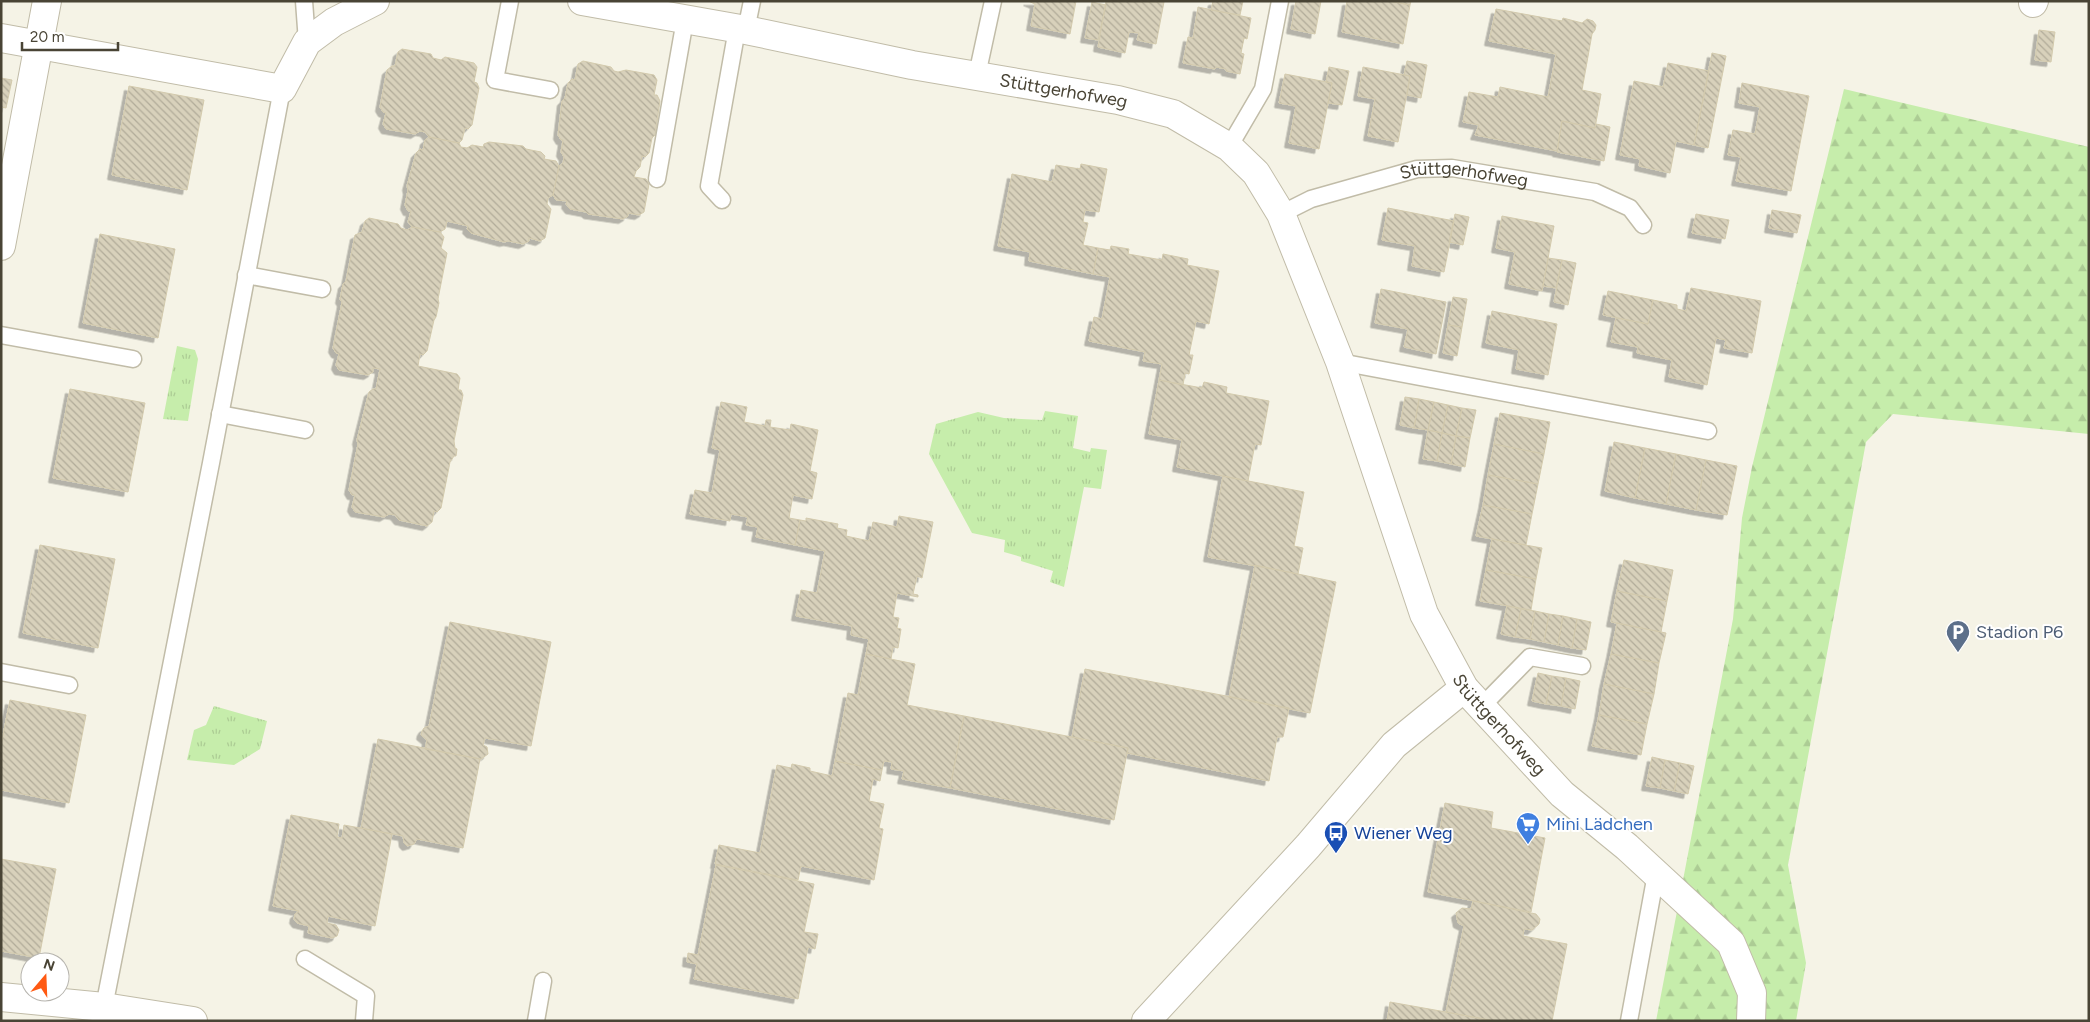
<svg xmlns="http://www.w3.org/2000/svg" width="2090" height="1022" font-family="Figtree,sans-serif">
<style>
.grass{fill:url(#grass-tufts)}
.forest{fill:url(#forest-firs)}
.building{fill:url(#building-back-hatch);stroke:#d3caad;filter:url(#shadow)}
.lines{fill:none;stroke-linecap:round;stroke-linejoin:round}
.service-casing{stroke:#c1bca8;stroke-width:19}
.minor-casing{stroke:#c1bca8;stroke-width:30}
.service{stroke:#fff;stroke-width:16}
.minor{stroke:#fff;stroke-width:28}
.labels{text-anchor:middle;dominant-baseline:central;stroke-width:4;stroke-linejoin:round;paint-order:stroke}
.street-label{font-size:18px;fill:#494435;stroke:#fff}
.service-label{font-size:18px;fill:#4e5e75;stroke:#fff;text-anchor:start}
.shop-label{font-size:18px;fill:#366cbe;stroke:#fff;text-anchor:start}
.transit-label{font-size:18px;fill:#164399;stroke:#fff;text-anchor:start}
</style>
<defs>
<pattern id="grass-tufts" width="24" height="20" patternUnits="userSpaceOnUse" patternTransform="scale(1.25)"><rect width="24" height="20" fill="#c6edab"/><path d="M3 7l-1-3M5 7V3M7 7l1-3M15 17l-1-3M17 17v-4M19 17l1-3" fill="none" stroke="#accc94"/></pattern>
<pattern id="forest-firs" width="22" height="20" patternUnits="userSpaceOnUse" patternTransform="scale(1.25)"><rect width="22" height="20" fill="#c6edab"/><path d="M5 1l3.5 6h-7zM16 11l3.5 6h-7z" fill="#accc94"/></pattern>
<pattern id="building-back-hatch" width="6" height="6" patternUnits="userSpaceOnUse" patternTransform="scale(1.25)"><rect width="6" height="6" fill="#d8d1bb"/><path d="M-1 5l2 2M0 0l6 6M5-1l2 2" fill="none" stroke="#b1ab99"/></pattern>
<filter id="shadow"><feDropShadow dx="-4.5" dy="4.5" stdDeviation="0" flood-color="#0004"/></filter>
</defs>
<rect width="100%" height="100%" fill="#f5f3e6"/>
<!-- grass -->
<path class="grass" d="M177,346L195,350L198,359L188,421L163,419Z
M1045,411L1078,416L1073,448L1090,452L1091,448L1107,450L1101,489L1084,487L1064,587L1050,582L1053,571L1021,561V557L1004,552L1005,540L972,533L929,454L936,424L978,412L1004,418L1042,420Z
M214,706L267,721L260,749L234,765L187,760L194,730L206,725Z"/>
<!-- forest -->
<path class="forest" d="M1844,89L2089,147V434L1893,414L1866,442L1788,865L1806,963L1796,1021H1656L1733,619L1742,518L1752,467Z"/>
<!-- building -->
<path class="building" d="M1028,1H1076L1070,34L1031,26L1035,4Z
M1106,1L1164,2L1156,44L1137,40L1139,33L1129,32L1125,53L1098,47Z
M1213,1H1243L1240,15L1211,10Z
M1296,1H1321L1315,34L1291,29Z
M1347,1H1390L1410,5L1403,44L1342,32Z
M1390,1H1411L1410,5Z
M1092,2L1106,5L1098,40L1085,38Z
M1198,7L1251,18L1247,39L1244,38L1241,53L1244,54L1240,74L1226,71V69L1216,67L1215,69L1183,63L1188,37L1193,38Z
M1496,9L1562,21L1563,18L1582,23L1587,19L1593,21L1596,25L1595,30L1592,34L1582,90L1601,94L1595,128L1562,121L1557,151L1475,135L1479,125L1463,122L1469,92L1498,97L1500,87L1548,97L1556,54L1489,41Z
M2039,30L2055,32L2051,62L2035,60Z
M402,49L431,54L433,58L441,60L445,57L474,63L477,67L474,82L477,83L479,88L472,125L468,129L465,128L462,140L459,143L429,137L425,132L420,131L415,134L386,129L383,124L386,113L383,112L380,107L387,70L392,66H395L398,52Z
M1712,53L1726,56L1708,148L1694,145Z
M583,61L611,67L614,71L618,72L626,70L654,75L657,80L654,95H657L660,101L655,135L652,138L649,153L645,157L642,156L640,167L636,171L634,177L646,179L649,184L644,212L639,215L628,213V216L623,219L588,214L586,212L570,209L566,204L567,201L556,200L553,195L559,166L563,163L564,157L561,152L563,140H561L558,135L562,101L565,98L568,83L572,79L575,80L578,64Z
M1407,61L1427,65L1421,98L1407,95L1410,76L1404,75Z
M1668,63L1709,71L1694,145L1676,141L1670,173L1639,166L1640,159L1620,155L1634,81L1663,87Z
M1329,67L1349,71L1342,105L1328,103L1332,83L1326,82Z
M1363,67L1410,76L1398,142L1368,136L1375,99L1358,96Z
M1285,74L1332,83L1319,149L1289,143L1296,106L1279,103Z
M1,78L12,80L6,108L1,107Z
M1742,83L1809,96L1791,191L1736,181L1741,157L1728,155L1733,130L1755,134L1760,107L1739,103Z
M129,86L204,100L187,190L112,175Z
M1562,121L1595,128L1596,124L1610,127L1604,161L1557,152Z
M429,137L459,143L461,147L467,148L472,145L483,147L484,144L489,142L523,146L526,149L541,152L545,156L544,159L556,161L559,166L553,195L548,198L547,204L551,209L545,238L540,241L529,238V241L523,244L508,241L504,242L471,233L467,229L468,226L447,221L445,229L440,232L412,227L408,222L411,211H408L405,205L408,190L407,186L416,153L420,149L423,150L425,140Z
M1081,164L1107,169L1099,212L1085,210L1083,222L1088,223L1083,245L1098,248L1093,274L1029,261L1030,252L998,246L1012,174L1052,182L1056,165L1080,169Z
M1388,208L1454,221L1444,272L1412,266L1415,246L1382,240Z
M1772,210L1801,215L1797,233L1769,228Z
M1455,214L1469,217L1463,245L1449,242Z
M1696,214L1729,220L1725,239L1692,233Z
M1502,216L1554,226L1542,291L1509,284L1515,252L1496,248Z
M369,218L398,224L401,228L407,230L412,227L440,232L444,237L441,248L447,253L438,299L439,303L436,317L434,320L427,351L423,355L420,354L418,366L457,374L460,378L458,390H461L463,395L454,441L455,448L457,449L456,456H454L450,462L441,508L437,512L434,511L432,522L427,526L399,520L395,515L389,514L384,517L355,512L352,507L355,495H352L349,490L358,444L357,440L369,392L373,389H376L380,369L373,368V372L368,375L339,370L336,365L339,354L336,353L333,348L342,302L340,299L343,284L346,281L355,235L362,232L365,221Z
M100,234L175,249L158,338L83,323Z
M1111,246L1129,249L1128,254L1162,260L1163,254L1188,259L1187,265L1219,271L1209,324L1196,321L1189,355H1193L1189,374L1185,373L1183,385L1159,380L1162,364L1143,361L1145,352L1089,341L1094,317L1102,319L1110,277L1093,274L1098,248L1110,250Z
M1548,258L1562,260L1556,288L1543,286Z
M1562,260L1576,263L1568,305L1554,302Z
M1691,288L1761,301L1752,353L1724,348L1726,340L1716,338L1707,385L1669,377L1672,360L1637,353L1638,347L1611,342L1616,318L1648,324L1653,300L1677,305V309L1686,311Z
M1381,289L1446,302L1436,354L1404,347L1408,329L1375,323Z
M1608,291L1653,300L1648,324L1603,315Z
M1453,297L1467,299L1462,327L1448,325Z
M1492,311L1557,324L1548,375L1516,369L1519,350L1486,343Z
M1448,325L1462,327L1457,356L1443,353Z
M1159,380L1202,388L1204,382L1227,387L1226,393L1269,401L1261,445L1255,444L1248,481L1177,467L1182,440L1149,434Z
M70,389L145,403L128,492L53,478Z
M1405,397L1419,399L1414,428L1400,425Z
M1419,399L1434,402L1428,430L1414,428Z
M721,402L747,407L744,422L765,426L766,420H771L770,427L790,430L791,424L818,430L810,471L817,473L812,499L793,495L789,518L800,520L795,545L756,537L758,527L746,525L748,517L731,514L730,521L690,514L695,490L712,493L720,450L712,448Z
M1434,402L1448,405L1442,433L1428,430Z
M1448,405L1462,408L1456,436L1442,433Z
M1462,408L1476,410L1470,438L1456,436Z
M1500,413L1550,422L1544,454L1494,444Z
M1428,430L1442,433L1437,461L1423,459Z
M1442,433L1456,436L1451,464L1437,461Z
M1456,436L1470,438L1465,467L1451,464Z
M1614,442L1645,448L1635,498L1605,491Z
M1494,444L1544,454L1538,484L1488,475Z
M1645,448L1676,454L1666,504L1635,498Z
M1676,454L1706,460L1696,510L1666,504Z
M1706,460L1737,466L1727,515L1696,510Z
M1488,475L1538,484L1532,514L1483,505Z
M1223,476L1304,492L1294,546L1303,548L1298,574L1208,557Z
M1483,505L1532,514L1526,545L1476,536Z
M899,516L933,522L922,578L917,576L913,594L918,595V597L897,593L893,617L899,618L897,628L901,629L898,648L893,647L891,659L866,654L869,639L851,635L852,626L796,616L801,590L817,593L825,551L795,545L800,520L806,521V518L838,524L837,528L847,530L846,536L869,541L873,522L897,527Z
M1492,539L1542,548L1536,579L1486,570Z
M40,545L115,559L98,648L23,633Z
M1624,560L1673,570L1667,601L1617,591Z
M1255,565L1336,582L1310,713L1229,697Z
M1486,570L1536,579L1531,610L1480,601Z
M1617,591L1667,601L1661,632L1611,622Z
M1507,606L1521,609L1515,637L1501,634Z
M1521,609L1535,611L1530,639L1515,637Z
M1535,611L1549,614L1544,642L1530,639Z
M1549,614L1563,616L1558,645L1544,642Z
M1563,616L1577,619L1572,648L1558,645Z
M1577,619L1591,622L1586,650L1572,648Z
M450,622L551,642L531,746L485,738L483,745L487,747L488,754L481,759L425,749L427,740L421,735L422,731L424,728L429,726Z
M1617,623L1666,633L1659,663L1611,654Z
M866,654L915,664L907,705L964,716L950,788L902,779L904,771L891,769L892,762L884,761L882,770L835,761L848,693L858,695Z
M1611,654L1659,663L1654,694L1604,684Z
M1085,669L1289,708L1283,737H1277L1269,781L1127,753L1128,748L1072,737Z
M1538,673L1552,676L1546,704L1532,701Z
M1552,676L1566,678L1561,706L1546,704Z
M1566,678L1580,681L1575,709L1561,706Z
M1604,684L1654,694L1647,724L1599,715Z
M10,700L86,715L69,803L1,790V745Z
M1599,715L1647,724L1641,755L1592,746Z
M964,716L1128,748L1114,820L950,788Z
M378,739L480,759L463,848L417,839L414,844L407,846L404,843L403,836L361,828Z
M1652,757L1665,760L1660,788L1646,786Z
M1665,760L1680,763L1674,791L1660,788Z
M835,761L882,770L880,781L873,779L869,801L884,804L879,828L883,829L874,880L801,866L798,880L715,864L719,845L760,853L777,765L791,768L792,764L810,768V771L832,776Z
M1680,763L1694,766L1688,794L1674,791Z
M1445,803L1493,812L1491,828L1545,838L1531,912L1428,892Z
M291,815L339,824L337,837L342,838L344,825L392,834L375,926L328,916L327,923L336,925L339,930L337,936L332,938L308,933L309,926L297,923L294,919L295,914L299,911L273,906Z
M1,859L56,869L39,958L1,951Z
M716,865L814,884L804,932L818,934L815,949L808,947L798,999L694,979L697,964L687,962L688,953L698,955Z
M1473,901L1536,914L1540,919L1539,924L1532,930L1524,929L1523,936L1567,944L1552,1021H1494L1446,1012L1464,926L1458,923L1456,913L1462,908L1471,909Z
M1390,1002L1446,1012L1494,1021H1387Z"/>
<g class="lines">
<!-- service casing -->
<g class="service-casing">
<g id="service">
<path d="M304,1L307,42"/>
<path d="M510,1L495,80L550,90"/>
<path d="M746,30L752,1"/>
<path d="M977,75L993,1"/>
<path d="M1229,147L1263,89L1280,1"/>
<path d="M657,179L685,20"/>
<path d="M722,200L709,186L737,29"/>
<path id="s1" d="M1281,214L1311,199L1417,169L1452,168L1595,192L1630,208L1643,225"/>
<path d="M246,275L322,289"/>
<path d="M1,335L133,359"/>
<path d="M1340,362L1708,431"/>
<path d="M220,414L305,430"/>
<path d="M1,672L69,685"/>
<path d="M1481,707L1530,657L1582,666"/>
<path d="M305,959L366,996L364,1021"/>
<path d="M104,1007L211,463L282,89"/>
<path d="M536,1021L543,981"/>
<path d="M1629,1021L1656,874"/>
</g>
</g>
<!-- minor casing -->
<g class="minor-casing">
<g id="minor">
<path id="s2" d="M582,1L746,30L912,65L1118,100L1173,114L1229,147L1256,173L1281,214L1340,362L1424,614L1464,688L1562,794L1627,847L1731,943L1752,993L1751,1021"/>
<path d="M2033,3L2034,1"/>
<path d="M1,38L282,89L307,42L334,22L375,1"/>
<path d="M1,246L47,1"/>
<path d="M1,997L104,1007L193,1021"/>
<path d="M1146,1021L1308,846L1394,745L1464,688"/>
</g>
</g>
<!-- service -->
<use href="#service" class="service"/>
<!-- minor -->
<use href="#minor" class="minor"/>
</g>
<!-- icons -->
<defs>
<g id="parking-pin" transform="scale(1.25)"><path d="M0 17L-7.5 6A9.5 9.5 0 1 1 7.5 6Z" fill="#5c6f8a" stroke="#fff"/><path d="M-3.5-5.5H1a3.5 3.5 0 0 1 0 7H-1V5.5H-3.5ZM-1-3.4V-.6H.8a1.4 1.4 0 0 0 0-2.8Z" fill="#fff"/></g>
<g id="supermarket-pin" transform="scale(1.25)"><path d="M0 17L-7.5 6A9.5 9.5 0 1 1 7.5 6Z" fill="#3f7fe0" stroke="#fff"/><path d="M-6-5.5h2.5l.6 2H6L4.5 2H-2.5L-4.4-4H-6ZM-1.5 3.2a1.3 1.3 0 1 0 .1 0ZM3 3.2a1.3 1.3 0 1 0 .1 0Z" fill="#fff"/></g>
<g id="bus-pin" transform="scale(1.25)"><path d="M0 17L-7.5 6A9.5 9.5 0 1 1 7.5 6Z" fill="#1a4fb4" stroke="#fff"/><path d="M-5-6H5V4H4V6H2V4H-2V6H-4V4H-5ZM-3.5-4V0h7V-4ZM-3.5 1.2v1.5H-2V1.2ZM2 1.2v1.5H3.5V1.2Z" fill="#fff"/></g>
</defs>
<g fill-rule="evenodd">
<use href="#parking-pin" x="1958" y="632"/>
<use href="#supermarket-pin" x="1528" y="824"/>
<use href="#bus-pin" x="1336" y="833"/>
</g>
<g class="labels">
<!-- street labels -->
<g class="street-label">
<text stroke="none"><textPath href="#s2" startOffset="490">Stüttgerhofweg</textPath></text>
<text stroke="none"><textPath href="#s1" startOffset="191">Stüttgerhofweg</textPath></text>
<text stroke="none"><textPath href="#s2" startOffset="1312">Stüttgerhofweg</textPath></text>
</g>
<!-- service labels -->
<g class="service-label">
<text x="1976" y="632">Stadion P6</text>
</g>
<!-- shop labels -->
<g class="shop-label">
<text x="1546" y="824">Mini Lädchen</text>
</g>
<!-- transit labels -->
<g class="transit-label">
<text x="1354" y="833">Wiener Weg</text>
</g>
</g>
<!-- border -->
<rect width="2090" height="1022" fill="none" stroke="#494435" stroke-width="5"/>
<!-- north arrow -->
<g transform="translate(45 977) rotate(19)"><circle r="24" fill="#ffffff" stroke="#b6b4ae"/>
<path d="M0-4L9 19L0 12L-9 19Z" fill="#ff5a13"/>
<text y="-8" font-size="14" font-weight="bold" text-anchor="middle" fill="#494435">N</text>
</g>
<!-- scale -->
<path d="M22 42v8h96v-8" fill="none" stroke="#494435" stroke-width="2.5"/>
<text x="30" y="42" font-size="15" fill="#494435" stroke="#ffffff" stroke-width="4" paint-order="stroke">20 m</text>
</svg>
